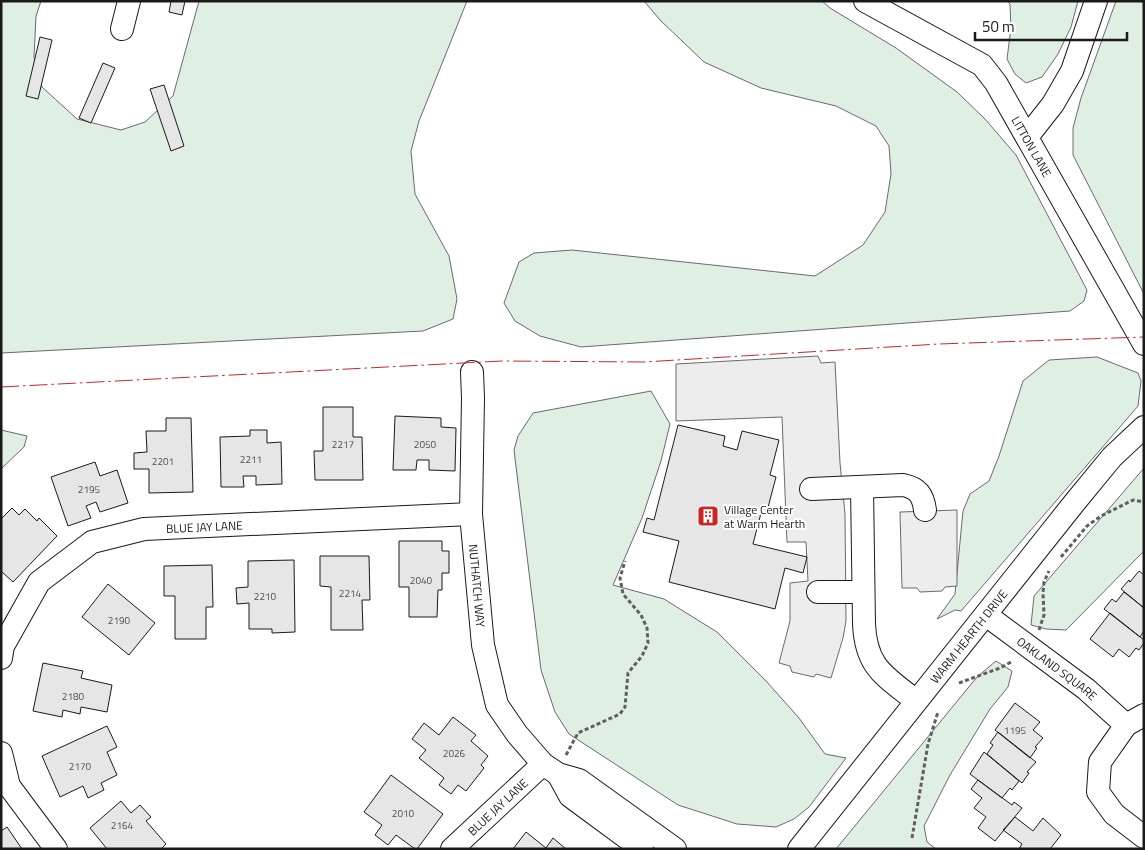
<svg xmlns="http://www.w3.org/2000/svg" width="1145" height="850" font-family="'Titillium Web',sans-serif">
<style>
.green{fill:#e0efe3;stroke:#6a6a6a}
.parking{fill:#ededed;stroke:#6a6a6a}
.building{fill:#e6e6e6;stroke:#1a1a1a}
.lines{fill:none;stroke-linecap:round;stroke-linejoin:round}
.minor-casing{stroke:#1a1a1a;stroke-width:24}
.path{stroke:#5f5f5f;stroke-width:3;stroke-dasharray:4 2.5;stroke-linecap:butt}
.minor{stroke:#fff;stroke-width:22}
.power{stroke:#c62828;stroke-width:1;stroke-dasharray:18 4 2.5 4;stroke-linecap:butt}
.labels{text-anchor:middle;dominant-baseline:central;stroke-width:4;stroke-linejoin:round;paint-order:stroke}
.number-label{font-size:10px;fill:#4d4d4d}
.street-label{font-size:12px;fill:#1a1a1a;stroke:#fff}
.poi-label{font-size:12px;fill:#1a1a1a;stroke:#fff;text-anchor:start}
</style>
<rect width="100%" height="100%" fill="#fff"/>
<!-- green -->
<path class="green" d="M1,1H41L36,16L34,57L42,87L77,119L121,130L145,122L173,96L199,1H467L419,121L411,151L415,194L449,256L457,299L453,319L423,331L1,353Z
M644,1H822L830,8L896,48L957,92L985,119L1016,155L1087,290L1084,301L1070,311L581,347L540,336L515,321L504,303L519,262L534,253L572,250L815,276L863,245L885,212L891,174L889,146L876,126L836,106L761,88L704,62L660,20Z
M1007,1H1078L1071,27L1058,54L1042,77L1026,83L1015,74L1007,59L1011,28L1010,4Z
M1116,1H1144V294L1073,155V128L1081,98Z
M1097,357L1138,373L1141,381L1138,406L961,611L955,610L937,619L955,594L963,511L970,494L989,481L999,456L1023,381L1049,360Z
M651,391L670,424L661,461L642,518L613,585L664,599L717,632L767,682L799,718L825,754L846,758L809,807L794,819L776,827L737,824L678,805L569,734L555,712L541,670L514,450L518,436L533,413Z
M1,430L27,436L24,447L1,469Z
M1144,468V551L1066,630L1046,629L1031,625L1034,596Z
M996,661L1012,671L1008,687L990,709L950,775L924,826L927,842L936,849H836L977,677Z"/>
<!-- parking -->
<path class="parking" d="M818,356L821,363L835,362L840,463L845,514L846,621L843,638L831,678L816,674L814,677L792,672L790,666L779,663L790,621V583L808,581L806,542H787L782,417L676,421V364Z
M957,510V586L945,587L942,591L920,592L917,588H902L900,512Z"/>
<!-- building -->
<path class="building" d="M171,1H185L182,15L169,12Z
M40,37L52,40L38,99L26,96Z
M103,63L115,68L91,123L79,118Z
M164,85L184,146L171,151L150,89Z
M323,407H353V437H362L363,480H315L314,451H323Z
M395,416L441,418V427L456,428L455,471L429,470V460H417L416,470H393Z
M166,418H191L193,492L149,493V469H134V453L147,452L146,431H166Z
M678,425L725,436L723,446L737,450L742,431L779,440L770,475L776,477L766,515L761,513L753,544L807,557L803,573L785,568L775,609L669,582L679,541L643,532L647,518L654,520Z
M250,430H267V443L281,442L282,484L256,485V476H243L244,487H221L220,437L250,436Z
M95,462L100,476L117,470L128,503L100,512L96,502L86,506L91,518L68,526L51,477Z
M12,508L19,515L25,509L37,521L39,518L57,536L13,582L1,571V519Z
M399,541H442V551H449V573H442V590H438L437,617H409V587H399Z
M320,556H369L370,600H362L363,630H331V587L320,586Z
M294,560L295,632L272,633V629H249V603L237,604L236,588L248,587V561Z
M212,565L213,607H206V639H175V596H164V566Z
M1139,571L1144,575V608L1121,589L1129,580L1130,582Z
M108,584L155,623L129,655L82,617Z
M1124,592L1144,608V631L1140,637L1104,609L1112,599L1116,602Z
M1110,613L1144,640V643L1139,650L1136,648L1129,657L1119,649L1113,657L1090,639Z
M43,663L83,671L81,678L112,685L107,712L81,707L80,714L63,710L62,717L33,711Z
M1015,703L1040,722L1033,730L1043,738L1035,747L1037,748L1030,758L995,730Z
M453,717L476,735L471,741L488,756L481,765L484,768L466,791L458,785L451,794L439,785L444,778L419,758L426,750L412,739L424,723L439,735Z
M107,726L117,747L107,752L117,775L101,783L104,790L88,798L83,786L60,797L42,756Z
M998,732L1036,762L1027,772L1029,773L1022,783L987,754L993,745L990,743Z
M984,752L1019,781L1012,790L1010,788L1002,798L970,774Z
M391,775L443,814L417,849H415L396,835L388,845L375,835L382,825L364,812Z
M978,780L1012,805L1014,802L1022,808L995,841L978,828L986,817L974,808L982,798L971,789Z
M121,801L131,813L140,805L151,817L146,821L166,844L161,849H107L90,828Z
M1015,817L1033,831L1043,818L1061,835L1050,849H1019L1022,844L1003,830Z
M7,827L22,849H1V831Z
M526,832L546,848L553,838L566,849H513Z"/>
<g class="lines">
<!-- minor casing -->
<g class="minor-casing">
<g id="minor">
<path id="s1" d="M865,1L982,65L996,83L1144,344"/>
<path d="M122,29L129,1"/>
<path d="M1027,137L1053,104L1072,71L1096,1"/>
<path id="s2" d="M472,372L473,398L471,514L483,645L497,705L517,734L543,764L558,774L579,780L675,849"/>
<path d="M862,487L864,624C866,668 885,676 916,701"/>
<path d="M811,489L903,485C918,488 923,495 925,510"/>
<path d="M818,592H863"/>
<path id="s3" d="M986,615L1086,689L1126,725"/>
<path id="s4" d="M1,658L3,646L39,582L92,542L144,529L471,514"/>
<path d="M1144,715L1126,725L1100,762L1098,792L1114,814L1144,837"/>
<path d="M1,753L9,786L56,849"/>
<path d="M558,774L570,796L642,849"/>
<path id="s5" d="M452,849L543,764"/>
<path id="s6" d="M799,849L1075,502L1112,457L1144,427"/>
</g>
</g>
<!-- path -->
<path class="path" d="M1061,557L1087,526L1101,516L1133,500L1144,502
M1039,630L1044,615L1043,593L1044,582L1049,571
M959,683L1000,668L1013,661
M566,755L578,733L620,714L625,707L628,673L642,656L648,643L647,628L641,615L623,594L620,578L625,561
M912,838L928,744L938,712"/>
<!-- minor -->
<use href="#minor" class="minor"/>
<!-- power -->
<path class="power" d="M1,387L502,361L644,362L939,344L1144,337"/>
</g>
<!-- icons -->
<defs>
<g id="building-square" transform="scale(1.125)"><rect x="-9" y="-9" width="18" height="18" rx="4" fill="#c62828" stroke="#fff"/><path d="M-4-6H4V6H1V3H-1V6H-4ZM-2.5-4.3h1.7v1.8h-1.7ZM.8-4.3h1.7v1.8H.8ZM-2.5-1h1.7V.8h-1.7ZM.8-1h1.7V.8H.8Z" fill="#fff"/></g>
</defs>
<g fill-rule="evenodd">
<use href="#building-square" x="708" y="516"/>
</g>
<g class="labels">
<!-- number labels -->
<g class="number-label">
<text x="343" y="444">2217</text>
<text x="425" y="444">2050</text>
<text x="251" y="459">2211</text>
<text x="163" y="461">2201</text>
<text x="89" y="489">2195</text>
<text x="421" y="580">2040</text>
<text x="350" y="593">2214</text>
<text x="265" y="596">2210</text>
<text x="119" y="620">2190</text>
<text x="73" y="696">2180</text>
<text x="1015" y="730">1195</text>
<text x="454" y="753">2026</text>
<text x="80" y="766">2170</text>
<text x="403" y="813">2010</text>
<text x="122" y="825">2164</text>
</g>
<!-- street labels -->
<g class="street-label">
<text stroke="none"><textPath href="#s1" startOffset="229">LITTON LANE</textPath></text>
<text stroke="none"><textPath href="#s4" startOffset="266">BLUE JAY LANE</textPath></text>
<text stroke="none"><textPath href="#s2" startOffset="214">NUTHATCH WAY</textPath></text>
<text stroke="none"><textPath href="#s6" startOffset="272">WARM HEARTH DRIVE</textPath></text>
<text stroke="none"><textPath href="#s3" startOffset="89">OAKLAND SQUARE</textPath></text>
<text stroke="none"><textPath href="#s5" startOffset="62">BLUE JAY LANE</textPath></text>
</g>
<!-- poi labels -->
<g class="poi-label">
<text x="724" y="509">Village Center<tspan x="724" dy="14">at Warm Hearth</tspan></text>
</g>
</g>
<!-- border -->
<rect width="1145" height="850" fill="none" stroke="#1a1a1a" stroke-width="5"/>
<!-- scale -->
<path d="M975 32v8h152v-8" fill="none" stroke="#1a1a1a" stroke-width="2.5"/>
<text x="982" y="32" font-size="15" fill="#1a1a1a" stroke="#ffffff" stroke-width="4" paint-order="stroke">50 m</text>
</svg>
